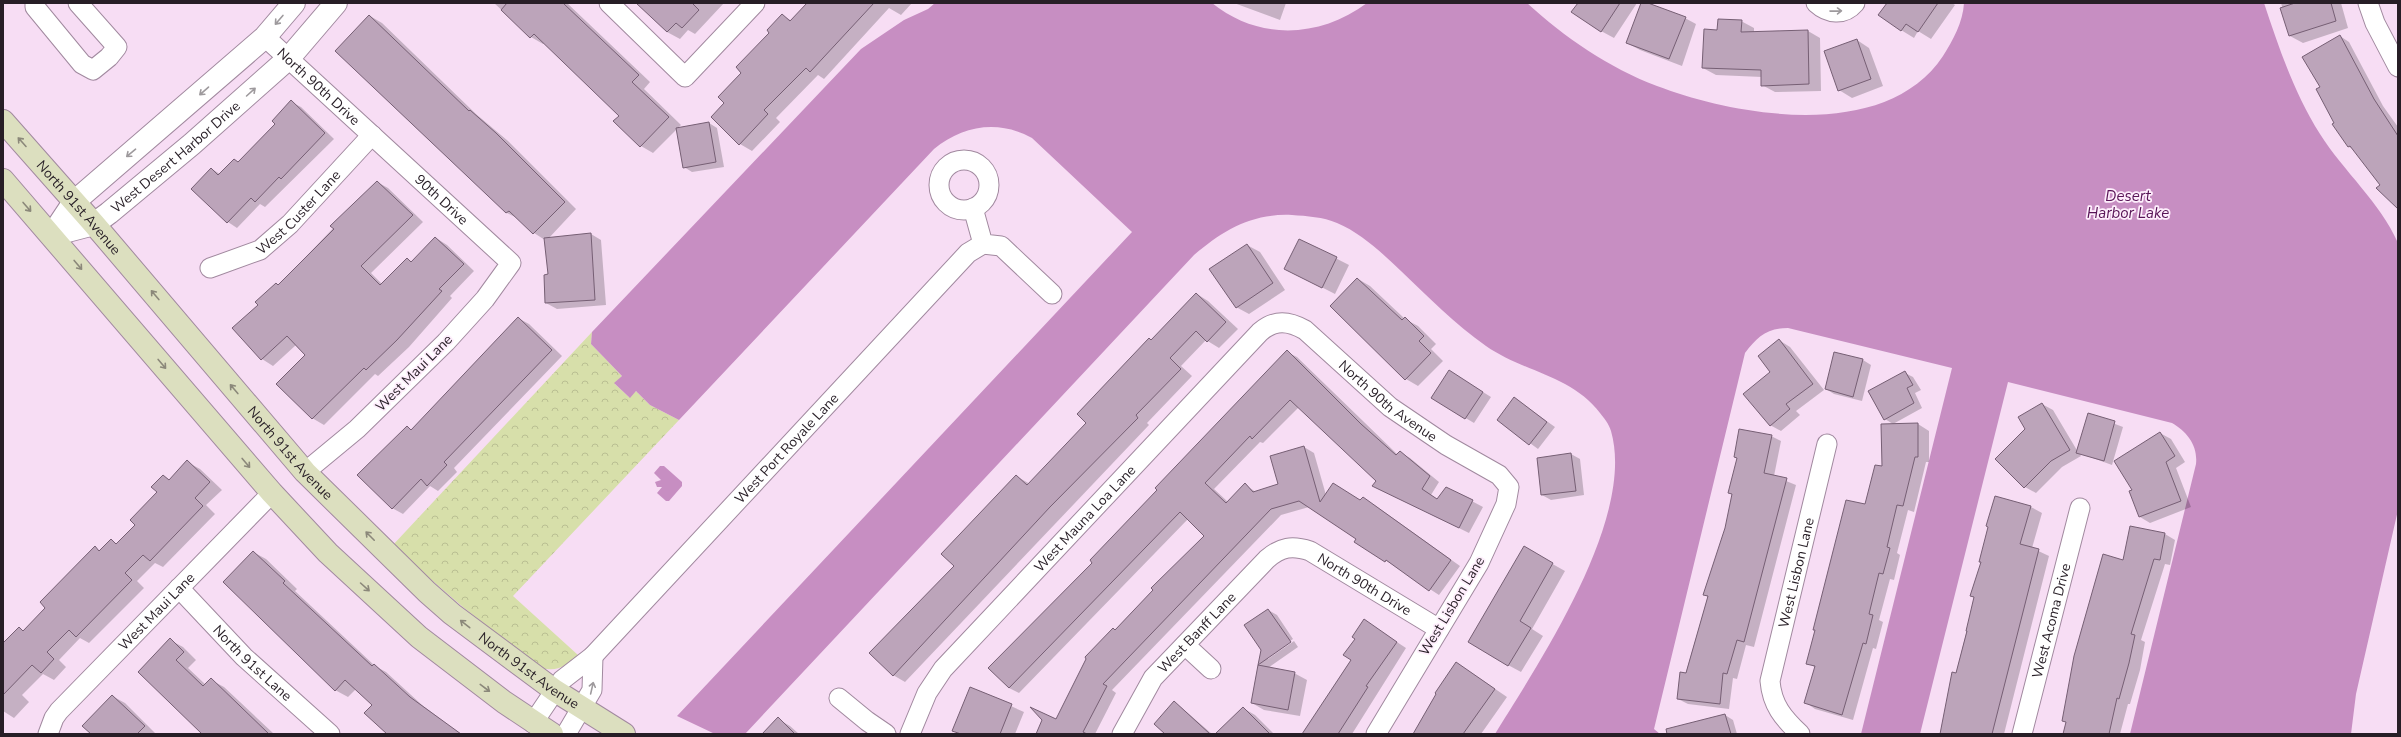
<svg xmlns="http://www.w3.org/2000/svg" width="2401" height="737" font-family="'Nunito Sans',sans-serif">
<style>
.park{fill:url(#park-crowns)}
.water{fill:#c78ec2}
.shadow{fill:#0003}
.building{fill:#bca4ba;stroke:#765f74}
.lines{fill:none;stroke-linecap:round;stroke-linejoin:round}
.minor-casing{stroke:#a1899f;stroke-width:21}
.tertiary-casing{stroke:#a1899f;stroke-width:24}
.secondary-casing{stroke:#a1899f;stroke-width:24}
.minor{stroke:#fff;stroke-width:19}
.tertiary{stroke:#fff;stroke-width:22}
.secondary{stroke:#dcdfbf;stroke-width:22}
.oneway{stroke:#9e9a9d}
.oneway2{stroke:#8b887a}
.labels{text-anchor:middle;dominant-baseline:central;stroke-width:3.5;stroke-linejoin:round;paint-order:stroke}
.street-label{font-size:14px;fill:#271e26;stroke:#feeefc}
.water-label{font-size:15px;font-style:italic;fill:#581456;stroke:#feeefc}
</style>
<defs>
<pattern id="park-crowns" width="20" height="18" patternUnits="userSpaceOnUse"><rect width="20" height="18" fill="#d7dfaa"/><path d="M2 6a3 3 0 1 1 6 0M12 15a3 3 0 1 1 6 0" fill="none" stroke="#b9bf92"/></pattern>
</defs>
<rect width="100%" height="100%" fill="#f7ddf4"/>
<!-- park -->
<path class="park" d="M592,332L591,344L622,376L615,384L629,397L636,391L650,405L679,420L513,596L578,655C566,666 558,672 541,668L464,608L392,546Z"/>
<!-- water -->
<path class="water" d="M935,3H1212C1259,41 1320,38 1367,3H1527C1564,37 1609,68 1657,86C1739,117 1886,142 1943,56C1953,40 1963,22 1964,3H2264C2279,48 2294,93 2320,134C2344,172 2380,202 2398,243V510L2356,694L2351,734H2130L2196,464C2198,445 2187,432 2172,423L2008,382L1920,734H1861L1952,368L1788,328C1767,328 1757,337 1745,353L1654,729L1660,734H1495C1540,661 1636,518 1611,431C1609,424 1604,418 1600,413C1571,375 1523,372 1486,346C1455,324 1428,297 1401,271C1382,253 1361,233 1337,223C1323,217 1307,216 1292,215C1252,213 1223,230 1194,255L745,734H715L677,716L1132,232L1032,138C998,119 962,126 934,149L679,420L650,405L636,391L630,398L614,383L622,376L591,344L592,332L861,49L904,20L928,9Z
M660,466H664L682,482V486L669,501H666L657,493L662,487H657L655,482L661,480L654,473Z"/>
<!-- shadow -->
<path class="shadow" d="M494,3H567L650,82L644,89L681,125L653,153L641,146L620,116L545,43L543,44L531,37Z
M638,3H724L695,34L688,30L680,39L667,32Z
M809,3H912L901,15L889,8L824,79L818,75L776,118L780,122L752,151L740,144L743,72L782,15L792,21Z
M1234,3H1286L1280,20Z
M1579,3H1637L1614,38L1601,31Z
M1642,3L1683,17L1696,24L1682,66L1640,50L1627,43Z
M1888,3H1952L1955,5L1931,39L1918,31L1914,38L1901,30Z
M2281,3H2341L2348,28L2303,43L2290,36Z
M370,16L382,23L476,114L508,141L576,209L548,239L591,234L601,240L606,305L557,309L546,303L549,275L545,240L534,233L519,219L507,213L336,51Z
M1741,21L1754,28V33L1808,31L1820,38L1821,91L1775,92L1762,85V77L1716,75L1703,68L1718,31Z
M2340,36L2349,42L2383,106L2398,127V208L2355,150L2349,147L2334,124L2336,123L2321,87Z
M1857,40L1869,48L1883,86L1852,98L1839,90Z
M291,102L301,107L334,139L265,207L260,204L237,228L228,222L193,189L212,169L220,174L239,163L276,124Z
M709,123L717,128L724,167L692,172L684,167Z
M377,182L388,188L423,222L371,273L382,284L407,259L413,262L436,238L447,245L474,271L450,296L452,298L409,347L378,376L375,374L324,425L312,418L306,355L296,345L273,366L262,359L278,286Z
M1300,240L1349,265L1335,294L1286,269Z
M1247,245L1260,252L1285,290L1249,314L1236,307Z
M1358,279L1370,286L1405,319L1418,326L1436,344L1431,349L1443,361L1418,386L1406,379L1332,306Z
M1197,294L1208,301L1238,329L1219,348L1206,340L1181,366L1192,376L1147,423L1149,425L905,682L893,675L955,566L1016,476L1030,484L1088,423L1151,341Z
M518,318L529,324L562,356L454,468L457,472L438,491L430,486L403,514L392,508L407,427L412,430Z
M1779,340L1790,347L1824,390L1796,411L1800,415L1781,431L1770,425L1771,372Z
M1287,352L1297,357L1398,455L1400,453L1410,458L1439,482L1431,495L1438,500L1447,488L1483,507L1469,533L1373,486L1377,481L1299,407L1263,443L1260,442L1214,489L1228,502L1245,485L1256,492L1279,485L1304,447L1314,453L1326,495L1373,504L1460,566L1439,595L1356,541L1358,538L1309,507L1281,515L1112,690L1116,693L1095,734H1037L1043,720L1034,711L1057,720L1087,659L1206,536L1188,519L1019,693L1009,688L1093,563Z
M1835,353L1863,360L1871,365L1862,401L1834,394L1826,389Z
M1905,373L1913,377L1921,390L1915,393L1922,408L1893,424L1885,419Z
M1457,376L1491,397L1474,423L1432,398Z
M1514,398L1555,427L1538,449L1498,420Z
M2042,404L2053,410L2078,452L2089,414L2123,427L2112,465L2079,453L2081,456L2062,467L2036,493L2025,487L2027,429Z
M1918,424L1929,431V462H1926L1914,512L1908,510L1897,553L1900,555L1894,580L1890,579L1879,620L1883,622L1876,649L1873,648L1853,720L1815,709L1805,702L1816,668L1808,663L1816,631L1814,629L1883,468Z
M2160,433L2171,439L2185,462L2176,468L2191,507L2150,523L2140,517L2134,490Z
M1771,436L1781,441L1774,476L1796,485L1754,647L1746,645L1737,679L1733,678L1729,709L1688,704L1678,699L1708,597L1704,594Z
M1571,454L1580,459L1584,495L1551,500L1542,495L1538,459Z
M187,462L200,469L222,490L206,505L215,514L163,567L155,563L137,581L144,588L89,643L80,638L59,660L66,667L54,680L43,674L22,695L29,702L14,718L3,711V646L19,628L24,631L47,608L95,548L100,551L111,540L117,544L136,525L158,492L164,476L170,480Z
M1996,497L2031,507L2042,513L2032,548L2049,556L2004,734H1941L1975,597Z
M2165,534L2175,540L2170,565L2165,564L2141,640L2145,642L2140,670L2130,704H2128L2120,734H2064L2124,561Z
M1524,548L1565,571L1532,629L1543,636L1521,672L1508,665Z
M253,552L266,559L297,589L295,591L375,666L386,672L422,705L460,734H389L373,705L356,689L348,697L335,690Z
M1268,610L1277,615L1293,639L1268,656V659L1294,641L1298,647L1268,668L1294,673L1307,680L1300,716L1264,710L1252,703L1264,667L1259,664Z
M1374,627L1406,648L1352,734H1304L1352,660L1356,638Z
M170,640L183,647L196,660L188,668L206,685L211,680L224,687L274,734H203L139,672Z
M1457,663L1507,697L1481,734H1415Z
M971,688L1024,712L1015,734H960L953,730Z
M112,696L125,703L156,734H92Z
M1174,703L1182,708L1212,734H1166Z
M1243,708L1255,715L1274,734H1217Z
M1725,715L1733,720L1737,734H1690Z
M778,719L790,726L799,734H763Z"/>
<!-- building -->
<path class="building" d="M507,3H563L639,75L632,82L669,117L640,147L613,121L619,116L534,34L530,38L501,10Z
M636,3H692L699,10L682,28L676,23L667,32Z
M807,3H874L810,72L806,68L764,110L768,114L739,145L711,117L724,103L718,97L741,73L736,67L769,33L767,30L782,14L790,21Z
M1578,3H1620L1601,32L1571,12Z
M1641,3H1648L1686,17L1669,59L1626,43Z
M1887,3H1938L1918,32L1906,24L1901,31L1878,15Z
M2295,3H2331L2336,21L2289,36L2280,8Z
M369,15L469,111L470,110L496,133L565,202L533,234L509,211L506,213L335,51Z
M1718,19L1742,20L1741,32L1808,30L1809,84L1761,86V70L1702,68L1704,29L1717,30Z
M2340,35L2374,99L2398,136V209L2376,188L2380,185L2350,146L2348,147L2332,124L2334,123L2316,89L2320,87L2302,57Z
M1857,39L1871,79L1838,91L1824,51Z
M291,100L325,133L281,179L279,177L255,202L251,198L227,223L191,189L211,168L218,175L234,159L238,162L275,124L272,121Z
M709,122L716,162L683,168L676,128Z
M377,181L413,215L361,266L380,285L407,258L411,262L435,237L464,264L439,289L442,291L397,340L366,370L364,368L312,419L276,384L305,355L287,336L261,360L232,328L258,305L255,302L276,283L278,285L334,229L330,226Z
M591,233L595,300L545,303L544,275L548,274L544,238Z
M1299,239L1337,257L1322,288L1284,269Z
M1247,244L1273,283L1236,308L1209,269Z
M1357,278L1402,320L1405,317L1424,336L1419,341L1431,353L1405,380L1330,306Z
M1196,293L1226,322L1207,342L1196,331L1170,358L1181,369L1136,415L1138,418L1050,507L893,676L869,653L954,566L941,554L1016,475L1027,485L1086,423L1077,414L1149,338L1151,340Z
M518,317L552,350L444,462L447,465L427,486L421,479L392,509L357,475L407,426L411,430Z
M1779,339L1813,384L1786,404L1790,409L1770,426L1743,394L1770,372L1758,356Z
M1287,350L1361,424L1396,455L1400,451L1430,476L1422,489L1437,499L1446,487L1473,500L1459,528L1372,486L1376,481L1290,400L1252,439L1250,436L1205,483L1226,503L1245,483L1253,492L1278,484L1270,456L1304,446L1320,502L1333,483L1360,500L1363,497L1451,560L1429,591L1386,560L1385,562L1354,542L1356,539L1299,501L1271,509L1103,684L1107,686L1083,732L1087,734H1036L1042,720L1030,707L1056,719L1086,659L1085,657L1113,628L1115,630L1153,590L1151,588L1204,536L1180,512L1009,688L988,668L1092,563L1090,560L1157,490L1155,488Z
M1834,352L1863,359L1853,397L1825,389Z
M1449,370L1483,392L1465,419L1431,398Z
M1905,371L1913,385L1907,388L1914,403L1884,420L1868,391Z
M1514,397L1547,422L1529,445L1497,420Z
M2042,403L2070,450L2051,461L2024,488L1995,459L2025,429L2018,417Z
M2088,413L2115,421L2104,461L2076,453Z
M1918,423V457H1915L1903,506L1897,505L1887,547L1890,548L1883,574L1879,573L1869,614L1873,615L1866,644L1863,643L1842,715L1804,703L1815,666L1806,664L1815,630H1813L1846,500L1865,504L1875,465L1882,466L1881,424Z
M1739,429L1772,435L1764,473L1787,478L1744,642L1737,640L1727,674L1723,673L1720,704L1677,699L1680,672L1686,673L1708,596L1703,595L1725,528L1732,494L1728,493L1737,458L1734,457Z
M2160,432L2175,456L2166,462L2181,501L2139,517L2129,491L2132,490L2114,461Z
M1571,453L1576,491L1541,495L1537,458Z
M187,460L210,482L195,498L203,506L150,561L143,555L125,573L132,580L76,637L69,630L47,652L54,659L41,673L32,665L3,695V643L19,627L23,631L45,608L40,602L95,546L99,551L111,539L116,544L135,525L130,520L157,492L151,487L163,475L169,480Z
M1995,496L2031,506L2020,544L2039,549L1992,734H1940L1952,672L1956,673L1967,631H1966L1974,597L1970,596L1981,562H1979L1988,527L1986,526Z
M2130,526L2165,533L2160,560L2154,559L2131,634L2135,635L2129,663L2119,699L2117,698L2109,734H2063L2066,722L2062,721L2074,656L2103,554L2123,560Z
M1524,546L1553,563L1520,621L1531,628L1508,666L1468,642Z
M253,551L285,581L283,583L372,666L374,664L410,697L461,734H387L364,713L372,705L345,680L335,691L223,582Z
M1268,609L1291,642L1258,665L1261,650L1244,625Z
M1364,619L1397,642L1366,686L1368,687L1338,734H1302L1351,660L1343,655L1355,639L1352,637Z
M170,638L184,652L176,660L203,686L211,678L269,734H202L138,672Z
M1456,662L1495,689L1463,734H1413L1436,694L1435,693Z
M1258,665L1295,672L1288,710L1251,703Z
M970,687L1012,704L1000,734H961L952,731Z
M112,695L145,726L137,734H91L82,726Z
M1174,701L1210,734H1165L1154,724Z
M1243,707L1270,734H1215Z
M1725,714L1731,734H1667L1666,729Z
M778,717L795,734H762Z"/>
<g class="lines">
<!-- minor casing -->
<g class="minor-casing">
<g id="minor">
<path d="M35,3V7L82,64L93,70L109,57L117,47L78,3"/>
<path d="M609,3L685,77L755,3"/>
<path d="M1816,3C1828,14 1844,16 1855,3"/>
<path d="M2368,3L2375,23L2398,67"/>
<path id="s1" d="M265,37L511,263L485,299L446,342L357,429L305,472"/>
<circle cx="964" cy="185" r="25"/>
<path d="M973,208L983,244L1001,246L1052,294"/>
<path id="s2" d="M210,268L260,250L290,224L372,135"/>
<path id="s3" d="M179,588L244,657L330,734"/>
<path d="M1185,645L1211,669"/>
<path d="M839,698L867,721L886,734"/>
<path id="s4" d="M533,723L562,680L593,656L968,253L983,244"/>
<path id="s5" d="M48,734L54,718L59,711L272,493"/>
<path d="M566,734L592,690L593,656"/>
<path id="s6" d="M910,734L927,693L943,669L1260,332C1275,319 1289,321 1305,330L1390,407L1446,445L1499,475L1509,487L1506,504L1479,563L1376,734"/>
<path id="s7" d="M1122,734L1153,678L1267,559C1281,547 1292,545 1310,551L1439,629"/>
<path id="s8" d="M1800,734C1783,718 1772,705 1770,681L1827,444"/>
<path id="s9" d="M2022,734L2080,508"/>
</g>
</g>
<!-- tertiary casing -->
<g class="tertiary-casing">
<g id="tertiary">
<path id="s10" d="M52,235L94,224L109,213L192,144L289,58L336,3"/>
<path d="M52,235L74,202L265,37L294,3"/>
</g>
</g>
<!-- secondary casing -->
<g class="secondary-casing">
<g id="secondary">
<path id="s11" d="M3,121L94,224L305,472L427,592L452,614L554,690L624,734"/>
<path d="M3,180L272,493L328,553L419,637L504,702L552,734"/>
</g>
</g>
<!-- minor -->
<use href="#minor" class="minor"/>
<!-- tertiary -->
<use href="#tertiary" class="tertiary"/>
<!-- secondary -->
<use href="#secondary" class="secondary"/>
</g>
<!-- one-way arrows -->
<defs><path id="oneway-shaft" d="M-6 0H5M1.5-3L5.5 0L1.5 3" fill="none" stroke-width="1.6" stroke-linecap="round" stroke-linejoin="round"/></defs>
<g class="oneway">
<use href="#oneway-shaft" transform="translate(1836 11) rotate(-1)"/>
<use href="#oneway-shaft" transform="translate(279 20) rotate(131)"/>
<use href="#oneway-shaft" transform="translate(204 91) rotate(139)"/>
<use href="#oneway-shaft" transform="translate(251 92) rotate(-42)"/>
<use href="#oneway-shaft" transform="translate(131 153) rotate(140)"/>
<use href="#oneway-shaft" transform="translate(592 688) rotate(-77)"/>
</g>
<g class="oneway2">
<use href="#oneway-shaft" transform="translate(22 142) rotate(-132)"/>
<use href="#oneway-shaft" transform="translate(27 207) rotate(49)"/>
<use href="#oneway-shaft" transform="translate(78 265) rotate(50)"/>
<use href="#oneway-shaft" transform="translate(155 295) rotate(-130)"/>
<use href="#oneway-shaft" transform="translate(162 364) rotate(50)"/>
<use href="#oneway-shaft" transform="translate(234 389) rotate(-130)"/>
<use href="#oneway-shaft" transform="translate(246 463) rotate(50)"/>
<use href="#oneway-shaft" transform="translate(370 536) rotate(-135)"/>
<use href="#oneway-shaft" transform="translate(365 587) rotate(42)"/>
<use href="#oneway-shaft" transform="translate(465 624) rotate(-142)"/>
<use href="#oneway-shaft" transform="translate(485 688) rotate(37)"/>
</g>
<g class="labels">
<!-- street labels -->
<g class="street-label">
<text stroke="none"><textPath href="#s1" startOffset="73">North 90th Drive</textPath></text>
<text stroke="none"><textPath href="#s10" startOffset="149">West Desert Harbor Drive</textPath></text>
<text stroke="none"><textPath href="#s1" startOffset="240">90th Drive</textPath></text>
<text stroke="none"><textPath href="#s11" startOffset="115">North 91st Avenue</textPath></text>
<text stroke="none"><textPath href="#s2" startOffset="107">West Custer Lane</textPath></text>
<text transform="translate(414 373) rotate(-45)">West Maui Lane</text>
<text stroke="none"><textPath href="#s6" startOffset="694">North 90th Avenue</textPath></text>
<text stroke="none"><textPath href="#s4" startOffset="375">West Port Royale Lane</textPath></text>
<text stroke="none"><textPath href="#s11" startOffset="439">North 91st Avenue</textPath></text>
<text stroke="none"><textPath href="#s6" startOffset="280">West Mauna Loa Lane</textPath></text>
<text stroke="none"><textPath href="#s8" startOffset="174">West Lisbon Lane</textPath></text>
<text stroke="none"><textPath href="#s7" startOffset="339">North 90th Drive</textPath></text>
<text transform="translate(1452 606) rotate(-59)">West Lisbon Lane</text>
<text stroke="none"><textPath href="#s5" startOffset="165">West Maui Lane</textPath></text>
<text stroke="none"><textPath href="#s9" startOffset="117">West Acoma Drive</textPath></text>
<text stroke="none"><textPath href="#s7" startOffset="127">West Banff Lane</textPath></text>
<text stroke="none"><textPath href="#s3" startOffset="105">North 91st Lane</textPath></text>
<text stroke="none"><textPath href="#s11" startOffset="763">North 91st Avenue</textPath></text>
</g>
<!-- water labels -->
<g class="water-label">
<text x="2128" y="196">Desert<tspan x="2128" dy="17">Harbor Lake</tspan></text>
</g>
</g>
<!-- border -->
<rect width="2401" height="737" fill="none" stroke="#271e26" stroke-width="8"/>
</svg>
